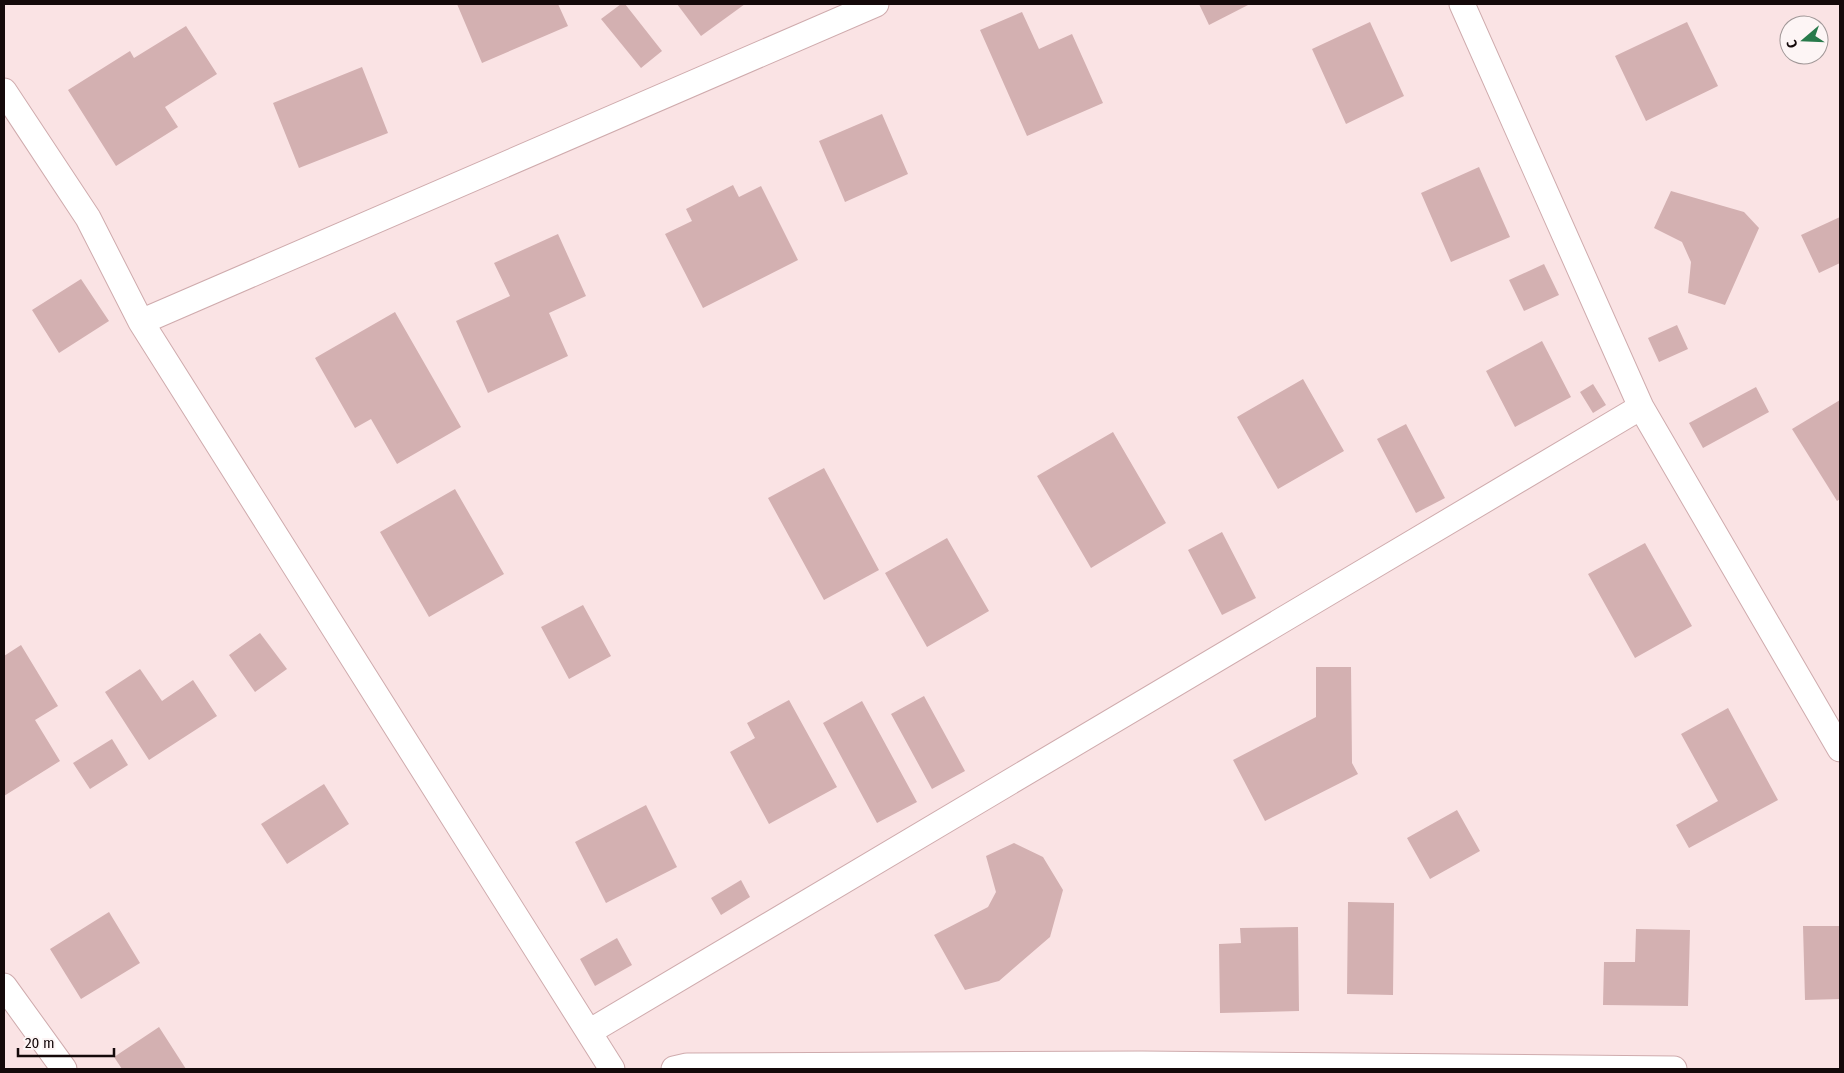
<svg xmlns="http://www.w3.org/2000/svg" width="1844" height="1073" font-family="'Fira Sans Condensed',sans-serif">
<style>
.building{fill:#d3b0b1}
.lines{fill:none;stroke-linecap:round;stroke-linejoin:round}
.street-casing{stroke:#cfabad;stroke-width:27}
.street{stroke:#fff;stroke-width:25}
</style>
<rect width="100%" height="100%" fill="#fae3e4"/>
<!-- building -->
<path class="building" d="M457,4H558L568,26L482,63Z
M621,4H625L662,51L641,68L601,19Z
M677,4H745L701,36Z
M1199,4H1250L1209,25Z
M1022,12L1039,49L1072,34L1103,103L1027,136L980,30Z
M1370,22L1404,96L1346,124L1312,49Z
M1687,22L1718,86L1646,121L1615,56Z
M186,26L217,74L165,107L178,127L116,166L68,90L130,51L134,58Z
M362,67L388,133L299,168L273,103Z
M882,114L908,174L845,202L819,141Z
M1479,167L1510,237L1451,262L1421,193Z
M733,185L739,197L761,186L798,260L703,308L665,234L692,221L686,209Z
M1671,191L1744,212L1759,228L1725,305L1688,293L1691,262L1682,242L1654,228Z
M1840,217V263L1819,273L1801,235Z
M558,234L586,296L549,313L568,356L488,393L456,321L510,296L494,263Z
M1544,264L1559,295L1524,311L1509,280Z
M81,279L109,321L59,353L32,310Z
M395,312L461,427L397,464L371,419L355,428L315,358Z
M1677,325L1688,349L1659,362L1648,338Z
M1542,341L1571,397L1515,427L1486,371Z
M1303,379L1344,451L1278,489L1237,417Z
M1593,384L1606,405L1593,413L1580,392Z
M1756,387L1769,412L1703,448L1689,423Z
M1840,400V499L1837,501L1792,429Z
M1406,424L1445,498L1416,513L1377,439Z
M1113,432L1166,523L1091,568L1037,476Z
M824,468L879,570L824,600L768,498Z
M455,489L504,574L429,617L380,532Z
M1222,532L1256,598L1222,615L1188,550Z
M947,538L989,611L927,647L885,573Z
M1645,543L1692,626L1635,658L1588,574Z
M583,605L611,656L569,679L541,627Z
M260,633L287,669L255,692L229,655Z
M21,645L58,706L35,720L60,761L4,796V656Z
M1316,667H1351L1352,763L1358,774L1265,821L1233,760L1316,717Z
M140,669L162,701L193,680L217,716L149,760L105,692Z
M924,696L965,771L932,789L891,714Z
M789,700L837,787L769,824L730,752L755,738L747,723Z
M862,701L917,802L877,823L823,723Z
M1728,708L1778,800L1689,848L1676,825L1718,801L1681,734Z
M112,739L128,765L90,789L73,763Z
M324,784L349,824L287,864L261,824Z
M646,805L677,867L606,903L575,842Z
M1457,810L1480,851L1430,879L1407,838Z
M1014,843L1043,857L1063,890L1050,937L999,981L965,990L934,935L988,907L996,892L986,856Z
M741,880L750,897L721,915L711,898Z
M1348,902L1394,903L1393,995L1347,994Z
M109,912L140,963L81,999L50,949Z
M1803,926H1840V999L1805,1000Z
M1298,927L1299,1011L1220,1013L1219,944L1241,943L1240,928Z
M1636,929L1690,930L1688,1006L1603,1005L1604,962H1635Z
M617,938L632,965L595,986L580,959Z
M159,1027L186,1069H122L114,1057Z"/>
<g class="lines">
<!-- street casing -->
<g class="street-casing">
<path id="street" d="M1462,4L1641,407L1840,749
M4,91L88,218L141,322L612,1069
M141,322L876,4
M4,986L64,1069
M589,1032L1641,407
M674,1069L687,1066L1142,1064L1674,1069"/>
</g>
<!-- street -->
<use href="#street" class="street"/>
</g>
<!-- border -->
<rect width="1844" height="1073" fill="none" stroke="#14090a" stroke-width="10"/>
<!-- north arrow -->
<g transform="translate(1804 40) rotate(251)"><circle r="24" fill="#fdf5f5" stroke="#a09797"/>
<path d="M0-4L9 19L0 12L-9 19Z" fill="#287a4b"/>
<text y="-8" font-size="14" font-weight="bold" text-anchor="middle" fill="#14090a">С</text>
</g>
<!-- scale -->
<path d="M18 1048v8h96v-8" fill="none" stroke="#14090a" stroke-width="2.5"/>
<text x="25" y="1048" font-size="15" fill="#14090a" stroke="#fdf5f5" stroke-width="4" paint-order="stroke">20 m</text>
</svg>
